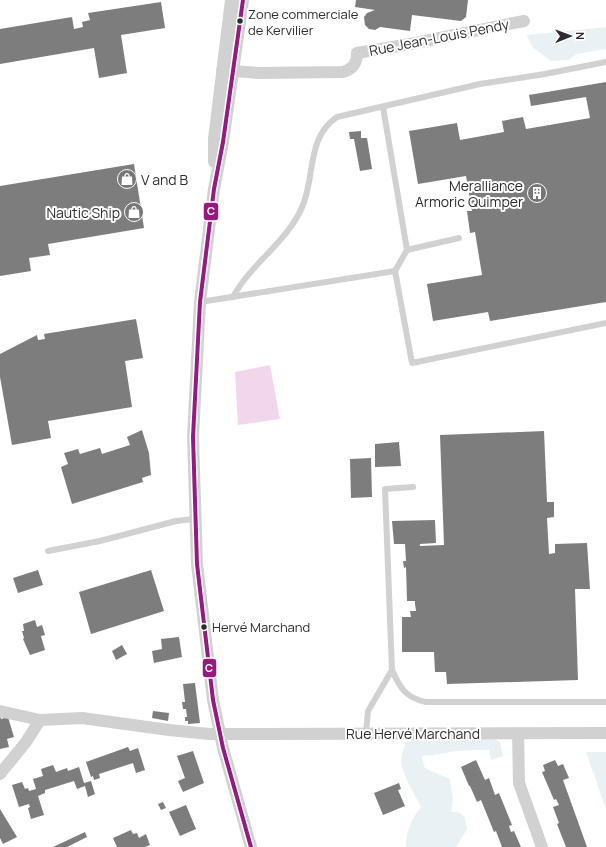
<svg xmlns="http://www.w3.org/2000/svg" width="606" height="847" font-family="Manrope,sans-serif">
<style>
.green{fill:#eaf1f4}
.water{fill:#f2d6eb}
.building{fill:#7d7d7d}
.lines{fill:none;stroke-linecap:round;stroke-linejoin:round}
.service{stroke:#d1d1d1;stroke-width:6}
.minor{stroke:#d1d1d1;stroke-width:12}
.bus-1-casing{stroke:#fff;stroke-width:7}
.bus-1{stroke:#951b81;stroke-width:4}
.bus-dot{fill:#2c2c2c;stroke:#fff;stroke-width:1.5}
.labels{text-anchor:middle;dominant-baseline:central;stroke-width:4;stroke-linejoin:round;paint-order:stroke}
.bus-label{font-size:13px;fill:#2c2c2c;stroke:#fff;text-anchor:start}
.street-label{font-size:14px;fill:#2c2c2c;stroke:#fff}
.poi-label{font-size:14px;fill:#2c2c2c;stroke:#fff;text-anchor:end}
.line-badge{stroke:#fff;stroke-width:1.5}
.badge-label{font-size:11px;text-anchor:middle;font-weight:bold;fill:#fff}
</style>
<rect width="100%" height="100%" fill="#fff"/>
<!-- green -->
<path class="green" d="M606,27V49L577,54L568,60L551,61L532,47L527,35Z
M492,737L500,742L503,756L491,760L489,750C476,750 463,750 450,752C441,753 434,757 425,755L422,757L425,768L450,779L453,800L451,812H458L465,817L467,829L456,847H406C405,834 412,817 421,807C415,795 401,772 401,761C401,755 404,748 406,742L416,738Z
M586,752H606V809Z"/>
<!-- water -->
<path class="water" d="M270,365L280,419L238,425L235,372Z"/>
<!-- building -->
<path class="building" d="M356,0H468L466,17L461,21L412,15L410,31L380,27L375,30L369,29L365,25L364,17L367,13L375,10L355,7Z
M161,2L165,28L121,35L127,73L99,78L94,48L0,64V29L72,17L74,29L83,27L82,22L90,20L88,13Z
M606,82V302L490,321L488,312L433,321L427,284L482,275L475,232L470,233L467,211H472L466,176L418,184L409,131L457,123L460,140L504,132L502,121L523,117L526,129L590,118L586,97L531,106L529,95Z
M361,131V138H367L372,169L360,171L354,139H350L349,132Z
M134,164L144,228L48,244L50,255L29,258L31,271L0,276V186Z
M136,319L143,358L125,361L132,407L48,421L51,438L12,445L0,377V354L37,335L38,340L45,339L44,334Z
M142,430L149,453L151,475L142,478L143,482L72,504L61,467L68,464L64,453L78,449L80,454L100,448L102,454L130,445L127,437Z
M544,431L547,502H554V517L547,518L549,554L555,553V544L587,543L590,589H575L578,680L447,684L446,672H435L434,652H402V617H411L410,611H416L415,604V601H407L406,567L404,568L403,561H406L405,544H394L392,521L435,520L436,543L420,544V546L444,545L440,435Z
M399,442L401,466L375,467V444Z
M371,458L372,497L351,498L350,459Z
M38,570L43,585L18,593L13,578Z
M151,570L164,611L91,634L79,592Z
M35,620L37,627L42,625L45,635L41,636L45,650L30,655L23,639L24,638L22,631H24L23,624Z
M179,637L182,657L154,663L152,651L162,649L161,639Z
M122,645L127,654L116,660L112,651Z
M195,683L200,723L188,724V721H185V717H187L186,709H183L182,702H185L183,684Z
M153,711L169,713L168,721L152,718Z
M0,716L1,719L8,717L14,737L7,739L9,747L0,749Z
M128,747L130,751L138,748L145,770L136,773L133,763L99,774L100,778L94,780L93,776L91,777L86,762Z
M193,751L204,783L183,792L178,781L185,778L177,756Z
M476,760L485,780L489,778L495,795L499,793L512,825L509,826L511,832L514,831L521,847H502L496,831L494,832L481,800L477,802L470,786H469L461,767Z
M555,760L558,766L563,764L569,778L563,780L587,847H566L557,824L559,823L553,807L559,805L556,799L554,800L542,772L545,771L543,765Z
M53,765L56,772L67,768L68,771L79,767L84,783L91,781L95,794L88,797L85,786L77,789L74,781L45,790V793L38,796L44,815L31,819L28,808L30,807L29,804L19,807L12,785L22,782L25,789L28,788L29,791L36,789L33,779L43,776L41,769Z
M399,783L401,789L398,790L405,806L383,815L374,793Z
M163,802L166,808L161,810L158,804Z
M186,805L196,829L180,836L169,812Z
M0,809L17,837L3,844L0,838Z
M131,830L133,834L137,833L139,838L146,834L150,845L145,847H117L113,838Z
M85,832L87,837L67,847H53Z"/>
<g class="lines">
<!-- service -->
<path class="service" d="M383,107L407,250L459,238
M395,271L412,363L606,323
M233,297C251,263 288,242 303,205C315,175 307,137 337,117L480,84L545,74L606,62
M200,302L395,271L407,250
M48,551L100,541L176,521L195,519
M392,670C400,688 406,698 426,702H606
M366,732L368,711L392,670L385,489L413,487"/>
<!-- minor -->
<path class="minor" d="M243,0L223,142L214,189L200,302L193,437L197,564L213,700L223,748L251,847
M222,70L258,73L343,72C353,69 357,63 357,53L410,44L524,21
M214,162V139L231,0
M0,711L40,720
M518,733L519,783L542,847
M0,774L26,742L40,720L82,718L169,730L209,734L606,733"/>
<!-- bus-1 casing -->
<g class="bus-1-casing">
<path id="bus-1" d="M243,0L223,142L214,189L200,302L193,437L197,564L213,700L223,748L251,847"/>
</g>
<!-- bus-1 -->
<use href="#bus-1" class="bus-1"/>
</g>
<!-- icons -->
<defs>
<g id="shop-disc" transform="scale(1)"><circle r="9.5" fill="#767676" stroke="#fff"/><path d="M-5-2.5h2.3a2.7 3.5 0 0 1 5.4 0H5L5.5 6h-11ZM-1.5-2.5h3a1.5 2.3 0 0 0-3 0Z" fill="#fff"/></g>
<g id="building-disc" transform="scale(1)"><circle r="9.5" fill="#767676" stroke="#fff"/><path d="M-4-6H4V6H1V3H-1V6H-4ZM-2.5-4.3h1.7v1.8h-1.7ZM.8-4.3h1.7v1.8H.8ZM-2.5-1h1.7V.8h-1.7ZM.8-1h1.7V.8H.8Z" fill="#fff"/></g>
</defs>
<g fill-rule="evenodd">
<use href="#shop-disc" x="127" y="179"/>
<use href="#building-disc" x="537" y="193"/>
<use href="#shop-disc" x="134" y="212"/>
</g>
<!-- markers -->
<g class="bus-dot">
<circle cx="240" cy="21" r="3.5"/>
<circle cx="204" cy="627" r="3.5"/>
</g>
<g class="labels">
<!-- bus labels -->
<g class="bus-label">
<text x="248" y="14">Zone commerciale<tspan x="248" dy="16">de Kervilier</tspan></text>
<text x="212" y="627">Hervé Marchand</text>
</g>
<!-- street labels -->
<g class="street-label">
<text transform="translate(439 37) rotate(-11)">Rue Jean-Louis Pendy</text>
<text x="413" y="733">Rue Hervé Marchand</text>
</g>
<!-- poi labels -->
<g class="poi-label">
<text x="141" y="179" text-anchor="start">V and B</text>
<text x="523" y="185">Meralliance<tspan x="523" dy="16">Armoric Quimper</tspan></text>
<text x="120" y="212">Nautic Ship</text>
</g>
</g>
<g class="line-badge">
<rect x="203" y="202" width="16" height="19" rx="4" fill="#951b81"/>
<rect x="202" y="658" width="15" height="20" rx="4" fill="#951b81"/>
</g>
<g class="badge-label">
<text x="211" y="215">C</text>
<text x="209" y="672">C</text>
</g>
<!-- north arrow -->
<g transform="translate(570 36) rotate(89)" stroke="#ffffff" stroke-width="3" paint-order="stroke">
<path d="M0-3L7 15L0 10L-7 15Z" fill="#2c2c2c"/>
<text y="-6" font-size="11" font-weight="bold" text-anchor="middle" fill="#2c2c2c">N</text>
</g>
</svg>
